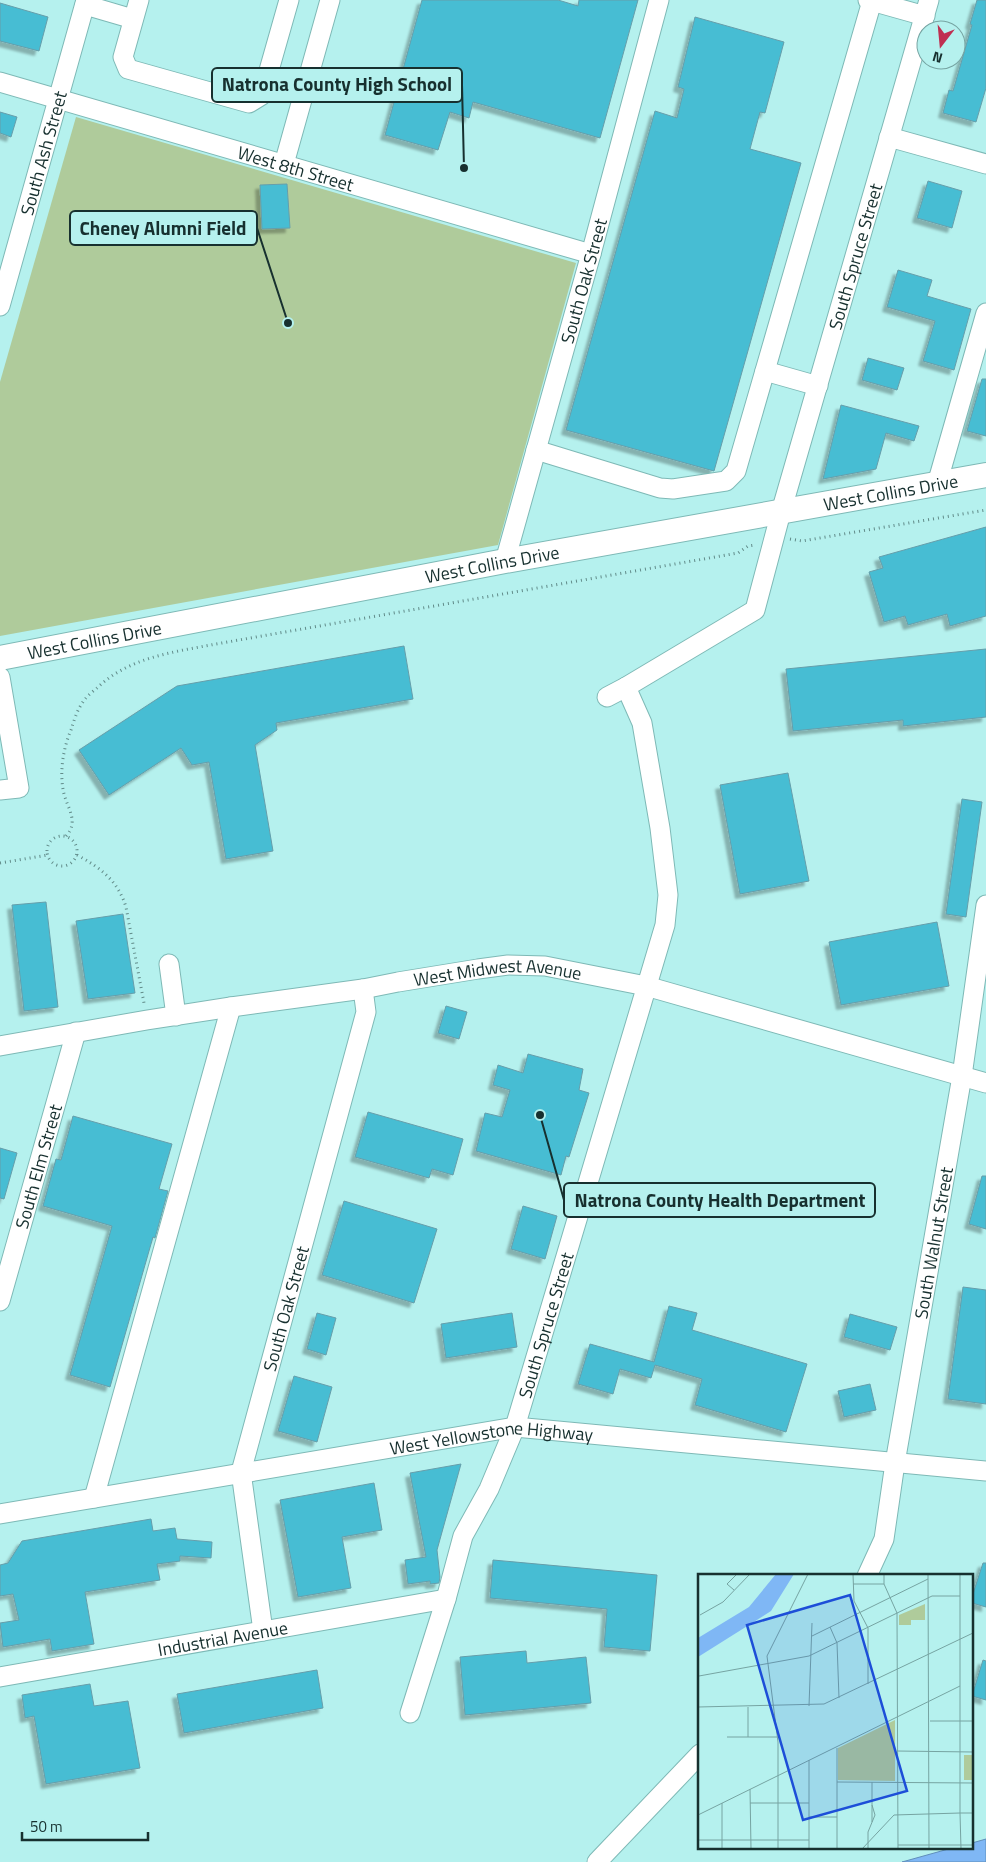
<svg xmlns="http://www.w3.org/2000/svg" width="986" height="1862" font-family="'Titillium Web',sans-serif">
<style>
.green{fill:#afcb9b}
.water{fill:#7fb7f5;stroke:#608eba}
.building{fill:#47bdd3;stroke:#669eaa;filter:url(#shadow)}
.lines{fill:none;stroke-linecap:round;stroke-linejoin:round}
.minor-casing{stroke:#7eb9b6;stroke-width:21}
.major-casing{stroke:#7eb9b6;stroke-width:26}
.path{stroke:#618b89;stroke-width:3;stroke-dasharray:1 4;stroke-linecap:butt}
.minor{stroke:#fff;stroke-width:19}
.major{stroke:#fff;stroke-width:24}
.labels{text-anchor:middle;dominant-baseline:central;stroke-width:4.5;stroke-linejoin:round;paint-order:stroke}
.street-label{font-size:18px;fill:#17302f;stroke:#b5f1ee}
.inset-road{fill:none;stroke:#76a4a2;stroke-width:1}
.view{fill:#1d4ed8;fill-opacity:0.15;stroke:#1d4ed8;stroke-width:2.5}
.inset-edge{fill:none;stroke:#17302f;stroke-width:2.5}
.leader{fill:none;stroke:#17302f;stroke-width:2}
.callout-dot{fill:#17302f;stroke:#b5f1ee;stroke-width:2}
.callout{fill:#b5f1ee;stroke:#17302f;stroke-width:2}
.callout-label{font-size:19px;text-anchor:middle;font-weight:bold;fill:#17302f}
</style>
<defs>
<filter id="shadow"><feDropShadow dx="-4.5" dy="4.5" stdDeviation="1" flood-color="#0004"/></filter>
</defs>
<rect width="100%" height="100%" fill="#b5f1ee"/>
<!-- green -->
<path class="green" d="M76,117L576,263L498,545L0,636V382Z"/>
<!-- water -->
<path class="water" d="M986,1839V1862H902L952,1848H972V1843Z"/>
<!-- building -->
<path class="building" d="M422,0H558L578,6L579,0H638L600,138L473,102L469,118L450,112L438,150L385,135Z
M977,0H986V88L976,122L943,113L949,90L953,91L972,25L970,24Z
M0,3L48,17L39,51L0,41Z
M695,17L784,42L765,113L760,112L750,149L801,163L714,471L566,430L655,111L677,118L684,89L678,87Z
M0,112L17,117L11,137L0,133Z
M928,181L962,191L952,228L917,218Z
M287,184L290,228L262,229L260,185Z
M898,270L932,280L927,296L971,309L954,370L923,361L935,321L887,307Z
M868,358L904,368L897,390L862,380Z
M982,379H986V436L967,431Z
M841,405L919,426L914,441L886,433L876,469L823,479Z
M986,527V616L950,626L947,614L908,625L905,616L884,622L869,572L883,568L879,557Z
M404,646L413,699L276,723L277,730L255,745L273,851L226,859L209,762L192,765L181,748L109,795L79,750L177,686Z
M986,649V717L903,726V720L793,731L786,669Z
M788,773L809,881L740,894L720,785Z
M962,799L982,802L966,917L946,914Z
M46,902L58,1007L24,1011L12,905Z
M123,914L135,993L88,999L76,921Z
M937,922L949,986L841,1005L829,942Z
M446,1006L467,1012L459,1039L438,1033Z
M528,1054L583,1069L579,1090L589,1093L569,1157L566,1156L561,1175L476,1151L485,1113L502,1117L510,1090L493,1085L498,1065L523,1073Z
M368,1112L463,1139L453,1175L432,1169L429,1178L355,1157Z
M73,1116L172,1144L159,1189L168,1191L155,1238L153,1237L110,1387L70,1375L112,1226L43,1206L56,1159L61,1160Z
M0,1148L17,1153L4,1199L0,1198Z
M982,1176H986V1229L969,1224Z
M344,1201L437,1229L414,1303L322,1275Z
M523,1206L557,1216L545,1259L511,1249Z
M963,1287L986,1290V1404L948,1399Z
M669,1306L697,1313L692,1330L807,1364L786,1432L695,1405L702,1379L655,1365L651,1378L620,1369L613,1394L578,1384L590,1344L654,1362Z
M317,1313L336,1318L326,1355L307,1349Z
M512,1313L517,1347L446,1358L441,1324Z
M850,1314L897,1327L890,1350L844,1337Z
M294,1376L332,1387L317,1442L278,1431Z
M870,1384L876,1410L844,1417L838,1391Z
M461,1464L437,1550L440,1577L439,1583L430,1584V1581L408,1584L405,1560L426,1557L410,1473Z
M374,1483L382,1530L342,1537L351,1588L298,1597L280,1500Z
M151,1519L153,1531L175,1528L177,1539L212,1542L211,1558L180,1556V1561L157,1564L160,1580L85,1592L94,1644L52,1651L50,1639L3,1647L0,1623L19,1620L13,1594L0,1596V1565L8,1563L22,1541Z
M493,1560L657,1575L650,1651L604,1647L607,1609L490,1598Z
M983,1563H986V1607L972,1603V1597Z
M526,1651L527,1663L586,1657L591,1703L465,1715L460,1657Z
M983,1660L986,1661V1700L972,1696Z
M317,1670L323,1708L184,1733L177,1694Z
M90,1684L94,1706L128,1701L140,1768L46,1784L34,1716L25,1718L22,1695Z"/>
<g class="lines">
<!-- minor casing -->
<g class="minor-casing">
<g id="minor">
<path d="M139,0L123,57L128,69L249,103L262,95L289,0"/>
<path d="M868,0L925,16"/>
<path d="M85,5L133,19"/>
<path id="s1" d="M0,82L591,254"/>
<path d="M889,137L986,164"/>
<path d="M284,164L330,0"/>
<path id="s2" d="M0,306L86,0"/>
<path d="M765,371L818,386"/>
<path d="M536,450L660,488L673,489L726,481L736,471L872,1"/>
<path d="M937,484L986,313"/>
<path id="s3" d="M505,561L591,254L659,0"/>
<path d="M0,677L19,788L0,790"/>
<path d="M607,697L626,687"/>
<path d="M169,964L176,1016"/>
<path id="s4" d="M0,1046L147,1020L231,1007L363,989L398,982L478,969L508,965L545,966L646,986L986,1083"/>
<path id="s5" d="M0,1301L76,1032"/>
<path d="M94,1498L231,1007"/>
<path id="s6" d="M0,1514L515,1427L986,1471"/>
<path id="s7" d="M867,1576L884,1539L895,1463L962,1076L986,905"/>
<path id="s8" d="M263,1631L241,1472L366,1012L363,989"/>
<path id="s9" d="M0,1677L446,1599"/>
<path id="s10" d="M410,1713L446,1599L463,1536L489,1489L515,1427L665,925L668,895L660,828L642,723L626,687L755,610L781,512L929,0"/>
<path d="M597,1862L700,1754"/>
</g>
</g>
<!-- major casing -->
<g class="major-casing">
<g id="major">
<path id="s11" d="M0,658L505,561L986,475"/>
</g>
</g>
<!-- path -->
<path class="path" d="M790,539L802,541L986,510
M47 851a15 15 0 1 1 30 0a15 15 0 1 1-30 0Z
M66,836C79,822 68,809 64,794C59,773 63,749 71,730C74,721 77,710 83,702C86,697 92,692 97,688C129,657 174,652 216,644L738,553L748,546L755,545
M77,855C101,868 118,881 126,907L144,1003
M0,863L48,855"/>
<!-- minor -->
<use href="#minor" class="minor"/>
<!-- major -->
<use href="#major" class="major"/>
</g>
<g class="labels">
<!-- street labels -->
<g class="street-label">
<text stroke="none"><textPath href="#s2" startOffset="159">South Ash Street</textPath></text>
<text stroke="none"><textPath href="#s1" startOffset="308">West 8th Street</textPath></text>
<text stroke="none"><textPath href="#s10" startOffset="1591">South Spruce Street</textPath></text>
<text stroke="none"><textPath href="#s3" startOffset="291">South Oak Street</textPath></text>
<text stroke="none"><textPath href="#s11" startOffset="906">West Collins Drive</textPath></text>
<text stroke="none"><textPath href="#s11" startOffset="501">West Collins Drive</textPath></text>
<text stroke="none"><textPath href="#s11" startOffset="96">West Collins Drive</textPath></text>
<text stroke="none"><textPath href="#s4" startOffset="504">West Midwest Avenue</textPath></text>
<text stroke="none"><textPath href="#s5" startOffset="140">South Elm Street</textPath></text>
<text stroke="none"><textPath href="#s7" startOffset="341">South Walnut Street</textPath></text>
<text stroke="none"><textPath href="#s8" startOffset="330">South Oak Street</textPath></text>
<text stroke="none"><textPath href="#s10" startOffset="412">South Spruce Street</textPath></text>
<text stroke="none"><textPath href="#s6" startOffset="498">West Yellowstone Highway</textPath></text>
<text stroke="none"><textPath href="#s9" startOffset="226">Industrial Avenue</textPath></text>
</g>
</g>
<!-- overview -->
<g transform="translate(698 1574)">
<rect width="275" height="275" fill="#b5f1ee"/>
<path d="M227,30V46H213V51H201V41ZM197,146V207L140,206V174ZM266,181H275V206H266Z" fill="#afcb9b"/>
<path d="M78,0H96L73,37L0,83V64L51,33Z" fill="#7fb7f5"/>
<path class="inset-road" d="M155,0L156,27L170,54V110M186,0V10L199,39L200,275M230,0L231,275M0,5V116M155,10H186M36,16L29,10L39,0M2,41L25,28L52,0M132,53L139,69L141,124M114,62L230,5M1,102L111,82L234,22H262M111,132L114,49M0,133L126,130L275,59M50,133V163M232,147H275M29,163H79M139,174V275M199,177L275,178M139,208L275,209M174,208V248M52,215L53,275M24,229V275M52,229H111M0,241L262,112M111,243H139M0,266H111M200,271H275M80,275V168L69,82L110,0M111,275V186M164,275L196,241L262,239V0M170,275V258L177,241L174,231M263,275L262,239H275"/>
<path class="view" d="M152,21L209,217L105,246L49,51Z"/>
<rect width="275" height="275" class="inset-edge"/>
</g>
<!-- callouts -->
<path class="leader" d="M464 168L462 85M288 323L257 228M540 1115L564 1200"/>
<g class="callout-dot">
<circle cx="464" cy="168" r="5"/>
<circle cx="288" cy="323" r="5"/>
<circle cx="540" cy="1115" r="5"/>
</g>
<g class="callout">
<rect x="212" y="68" width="250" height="34" rx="5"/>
<rect x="70" y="211" width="187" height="34" rx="5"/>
<rect x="564" y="1183" width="311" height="34" rx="5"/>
</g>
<g class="callout-label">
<text x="337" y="91">Natrona County High School</text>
<text x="163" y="235">Cheney Alumni Field</text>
<text x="720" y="1207">Natrona County Health Department</text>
</g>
<!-- north arrow -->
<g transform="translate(941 45) rotate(196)"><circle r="24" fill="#b5f1ee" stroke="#76a4a2"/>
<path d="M0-4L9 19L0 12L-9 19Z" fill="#bf2f51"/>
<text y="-8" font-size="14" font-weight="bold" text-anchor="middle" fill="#17302f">N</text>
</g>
<!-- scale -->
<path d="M22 1832v8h126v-8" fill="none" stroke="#17302f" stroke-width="2.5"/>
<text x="30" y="1832" font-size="15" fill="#17302f" stroke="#b5f1ee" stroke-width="4" paint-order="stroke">50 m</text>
</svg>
